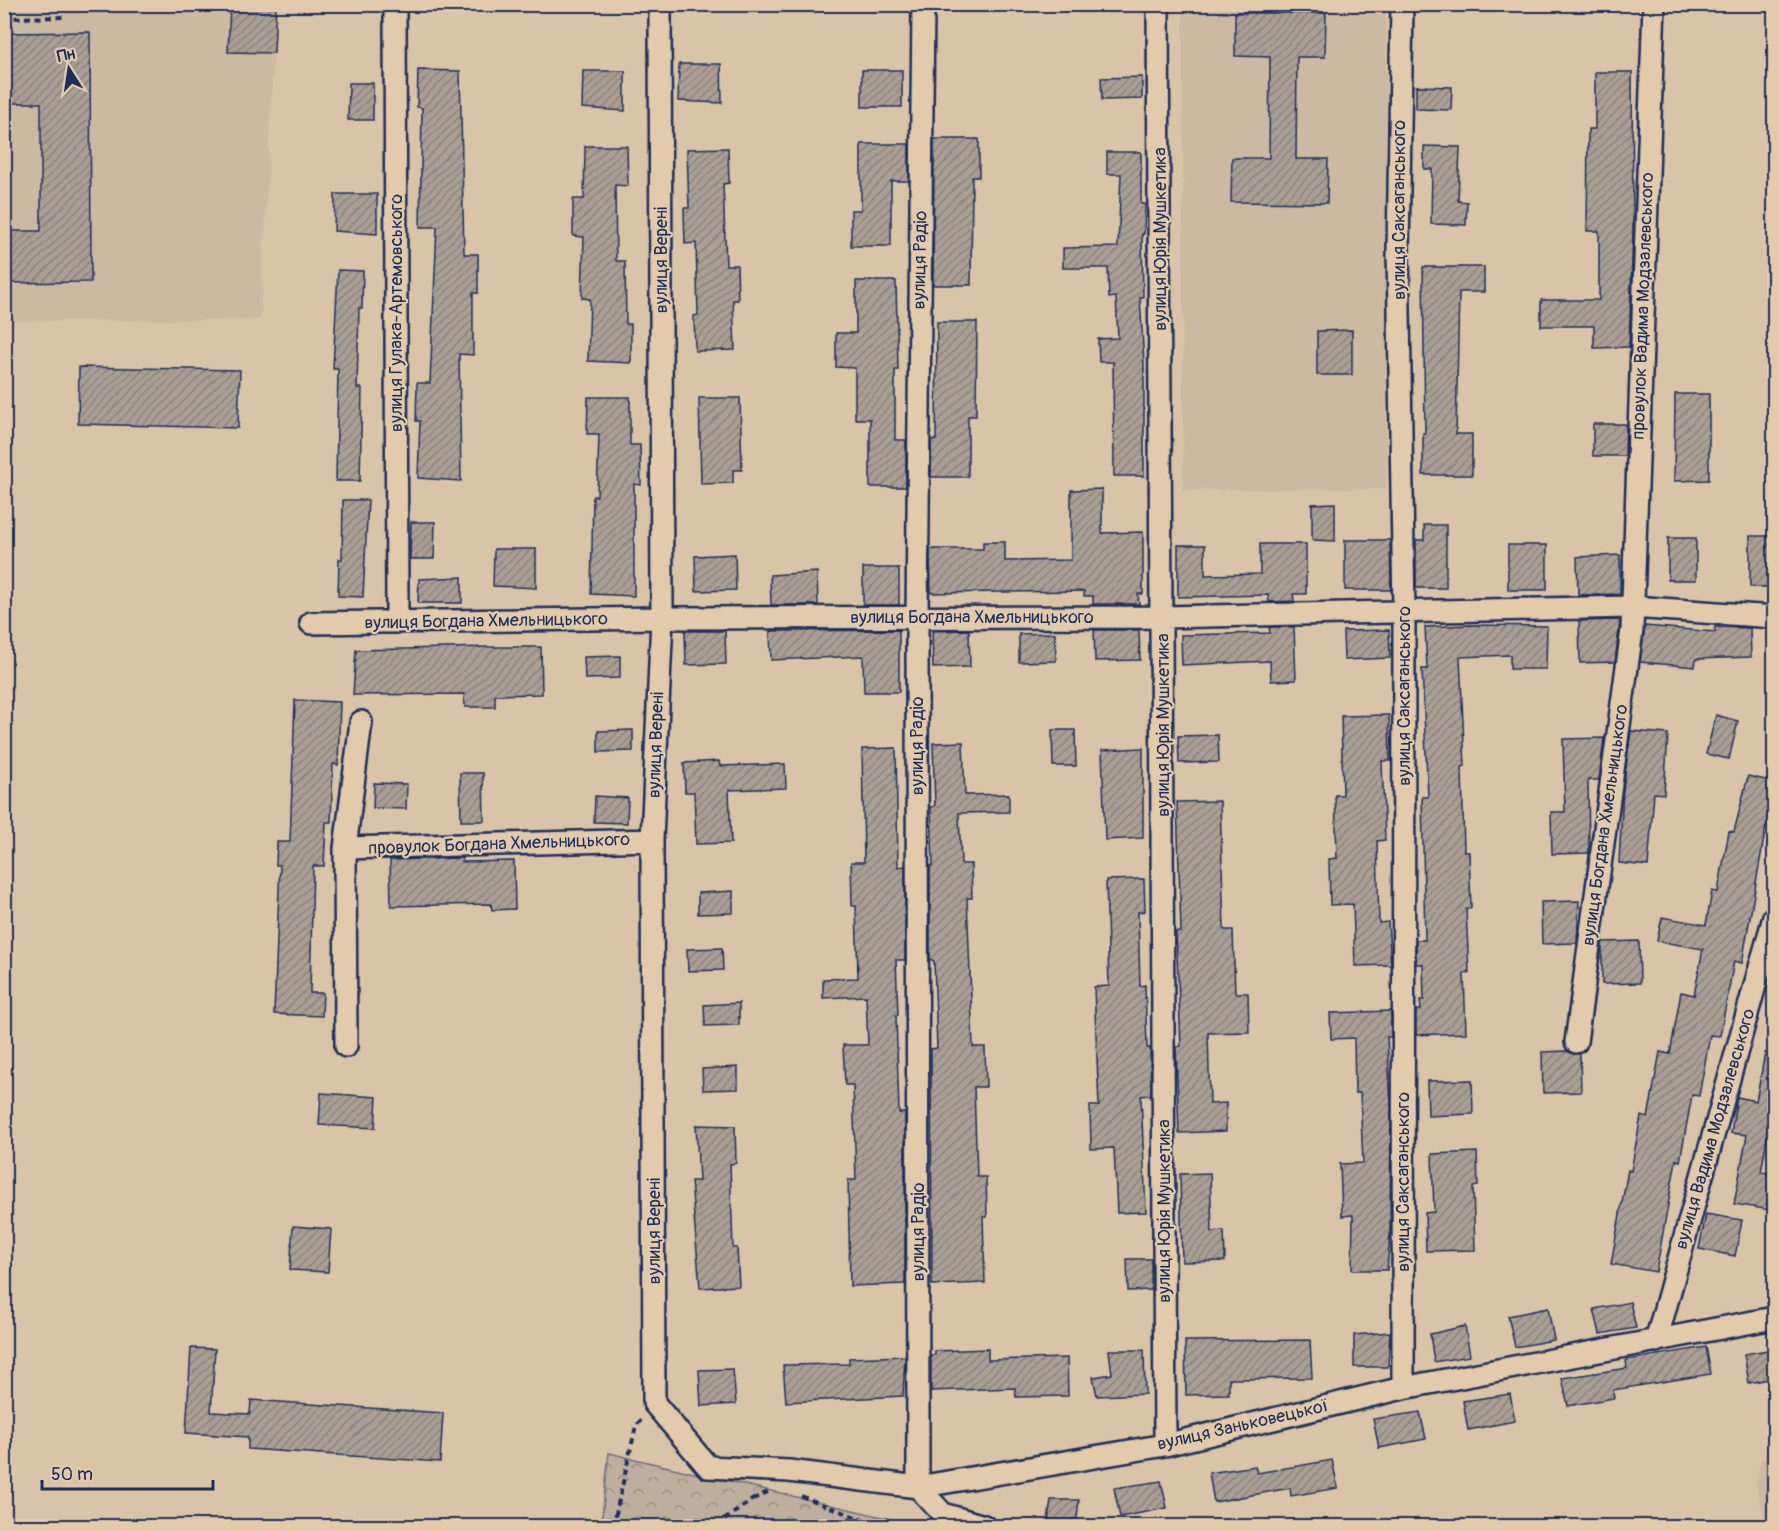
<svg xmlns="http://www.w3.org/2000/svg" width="1779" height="1531" font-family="Pangolin,sans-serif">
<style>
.built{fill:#ccb9a2}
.forest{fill:url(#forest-crowns);stroke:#6c6e7e;stroke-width:1.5}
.building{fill:url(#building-hatch);stroke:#1b2f5e;stroke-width:1.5}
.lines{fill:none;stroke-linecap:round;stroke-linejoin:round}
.street-casing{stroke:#1b2f5e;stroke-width:26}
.path{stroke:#1b2f5e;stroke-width:4;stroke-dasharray:6 4.5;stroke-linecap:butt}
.street{stroke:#e2caaa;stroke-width:21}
.labels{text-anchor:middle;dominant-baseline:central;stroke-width:4.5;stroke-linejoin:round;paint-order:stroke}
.street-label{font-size:18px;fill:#1b2f5e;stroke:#e2caaa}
</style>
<defs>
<pattern id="forest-crowns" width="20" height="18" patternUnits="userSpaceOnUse" patternTransform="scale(1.5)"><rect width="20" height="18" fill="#beae9d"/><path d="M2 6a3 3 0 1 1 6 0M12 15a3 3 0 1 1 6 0" fill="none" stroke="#9a8e83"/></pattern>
<pattern id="building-hatch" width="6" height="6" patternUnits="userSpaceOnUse" patternTransform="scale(1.5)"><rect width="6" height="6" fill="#ab9f95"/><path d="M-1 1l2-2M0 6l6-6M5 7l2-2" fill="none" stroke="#8a827d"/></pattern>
</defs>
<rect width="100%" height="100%" fill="#dac4a7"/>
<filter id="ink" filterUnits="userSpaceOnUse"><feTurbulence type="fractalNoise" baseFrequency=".0167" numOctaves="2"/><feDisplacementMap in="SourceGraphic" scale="12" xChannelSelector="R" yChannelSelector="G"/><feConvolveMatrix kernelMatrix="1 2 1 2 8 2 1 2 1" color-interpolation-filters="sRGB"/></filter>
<g filter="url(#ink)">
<!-- built -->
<path class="built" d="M4,5H276L260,320L5,321Z
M1183,5H1386V489L1183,490Z
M1774,1448V1526H1767L1756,1485L1760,1462Z"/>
<!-- forest -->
<path class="forest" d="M609,1453L921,1526H601Z"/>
<!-- building -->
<path class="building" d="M230,4H276L274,53L228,52Z
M1235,13H1326L1325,57H1297L1296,159H1328L1327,203L1231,202L1232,158H1269L1270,57L1235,56Z
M90,32L91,282L4,283V231H41V103H4V33Z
M679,64H721L722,103L678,101Z
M418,70L460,71L464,254H478V293H473V355L459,354L461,481L418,478L420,421H416L417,383H430L437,227H420L422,108L417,107Z
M862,70H902V107H862Z
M583,71H625V111L582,108Z
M1595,72H1632L1633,231L1629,347L1594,348V326H1541V300H1599V231H1587L1588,129H1595Z
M1142,77V99L1102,100L1101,78Z
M349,83H373V120H348Z
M1416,86L1452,87L1451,110L1416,109Z
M934,139H979V177H972L971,285H933Z
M861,144H909V181H891V246H851V210H861Z
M585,146H627L628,186L615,185L616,261H625L626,324H631V363L588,361L590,299L582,298L584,237L573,236V199H584Z
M1424,146L1460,147L1458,201L1467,202L1466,225L1431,224L1432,169H1424Z
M728,148L729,183L723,184L726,265H737L738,300H733L735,350L695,351L694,316L698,315L696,243L685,244L684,208H689L687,149Z
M1107,152H1141V204H1145L1144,234H1142L1143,297H1140L1144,364V476H1114L1113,362H1099L1098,339L1118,338L1116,297L1109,298L1108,268H1063V248L1118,247L1121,174H1107Z
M335,194H377V234L334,231Z
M1423,267H1484V292H1459L1456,434H1472V475H1423V433H1425Z
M338,270L363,271L362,308H359L357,388H362L360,481H336L338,369H333Z
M856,281H896L898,370H895V440H906V487H870V419H855V368L836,367V333H856Z
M937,322H977L976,416H968V477H931V440H936Z
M1352,330V375H1317V331Z
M79,367L240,370L238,428L78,424Z
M1675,394H1709V480L1674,481Z
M588,397H630V445H640L641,485L634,484V596L591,594L593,496H597L599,434H587Z
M699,398H740L742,470H733V483L701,484Z
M1593,424H1626L1625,456H1593Z
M1102,489V533L1143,532V594H1138L1139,604H1093V596H1084V591L931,593L930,549H983V542H1005V561L1071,560V490Z
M343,500H368L363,597L338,596L339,559H342Z
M1335,503V541L1312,540V504Z
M411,522H435L434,559H410Z
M1424,525H1446V588H1416V540H1424Z
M1750,536H1774V587H1750Z
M1668,538H1696V580H1668Z
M1345,540H1390L1391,590H1345Z
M1260,544H1306V594H1293L1294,601L1269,602L1268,595L1178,597V545H1205V575L1260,574Z
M1508,545H1547V590H1508Z
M494,549H536V588L493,586Z
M735,554L736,590L696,591L695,556Z
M1620,555V594L1578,595L1577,557Z
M863,568H899V605H863Z
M817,572L818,605H771L770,575Z
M462,577V603H418L419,579Z
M1620,620L1615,662L1580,663L1579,621Z
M1470,625L1547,626L1546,669H1510V655L1460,657L1465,766L1462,767L1464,852H1469L1471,908L1466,909L1469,973H1464L1466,1033L1416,1035V1010H1421L1420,1000H1424L1423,964H1416V940H1425L1422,797H1428L1422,669H1427L1425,627Z
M1645,626L1715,632V627L1750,628L1751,657L1696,659L1695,667L1640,662Z
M1269,627H1294L1296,680L1271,681L1270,661L1182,665L1181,635L1270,633Z
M899,630V692H864L863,656L771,660L770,632L773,631Z
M969,630L970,667L933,668L932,631Z
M1094,630H1139L1140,660L1095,661Z
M1389,630L1390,658L1344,660L1343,631Z
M685,631H725L726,664L686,665Z
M1055,633L1056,661L1019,662V634Z
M493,647H541L542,694L495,695V707H465L464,694L353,695L356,650Z
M620,656V678L585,679L584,657Z
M295,700L340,702L338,765L333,764L331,822H326L324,866H313L310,993H323L322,1016L274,1014L280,865H276L277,842H290Z
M1389,715L1390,761H1382L1385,840L1377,841L1379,923L1388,922L1391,965L1355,966L1353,904L1330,905L1329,859L1337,858L1335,795H1343L1341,716Z
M1716,715L1738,721L1729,759L1706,754Z
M633,730V751L598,752V731Z
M1052,730H1075L1076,766H1053Z
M1631,731L1668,734L1664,794L1654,793L1648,866L1619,863L1623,789Z
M1218,735L1219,762L1179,763L1178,736Z
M1604,738L1599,780H1588L1589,853L1552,854L1551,812H1565L1563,739Z
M963,742L965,795L1009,794V812L959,813L961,864H971L972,898H967L973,1047H985L986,1087H974L977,1177H986L987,1217H983L985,1283L932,1285L931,1049L937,1048L934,961L930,959V866L933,865L931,807L935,806L933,743Z
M896,748L898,867L905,866V960H896L898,1015H896L899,1113H905V1284L850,1286L848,1180H856L853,1085H845L843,1045H868L866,996L823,998V979L858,978L856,906H852L851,862H864L862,749Z
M1143,748V838L1105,840L1102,750Z
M719,761L720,766L785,764L786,788L729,790L731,843L696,844L694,792H685L684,763Z
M460,773H483L484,821H461Z
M1748,776L1774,782V828L1766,826L1742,963L1734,961L1720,1036L1710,1035L1699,1096L1692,1095L1680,1161L1676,1160L1656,1272L1611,1264L1628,1170L1631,1171L1641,1116L1648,1118L1660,1052L1670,1054L1681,992L1694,995L1703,949L1657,941L1662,917L1706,925L1712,891L1718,892L1729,831L1734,832Z
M374,783L407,784L406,809L373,808Z
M595,796L628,798L627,823L594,822Z
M1220,801L1224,930H1233L1235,993H1248L1249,1032L1208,1033L1210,1104L1226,1103V1131L1179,1133L1176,1047L1181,1046L1176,932H1181L1177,802Z
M462,858V862L514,861L515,909L492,910L491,904L391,906L390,860Z
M1144,879L1145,911L1138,912L1140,986L1145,985L1147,1048H1150L1151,1095L1141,1096L1146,1212L1117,1213L1114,1148L1091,1149L1090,1106H1099L1094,987L1109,986L1106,880Z
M733,891V913L698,914V893Z
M1579,901L1577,943L1542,944L1541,902Z
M1639,941L1640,983L1602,984V942Z
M722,948L723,970L688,971L687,949Z
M739,1003V1025L705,1026L704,1005Z
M1391,1011V1037H1387L1391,1104L1390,1235L1387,1270H1352L1353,1215L1342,1216L1340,1164L1363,1163L1360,1093H1355L1354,1038L1331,1039L1330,1013Z
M1567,1051L1580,1054L1581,1092L1543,1093L1542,1052Z
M1765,1053L1774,1054V1098L1761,1172L1774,1174L1770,1210L1734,1204L1747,1135L1731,1133L1737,1097L1756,1101Z
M738,1067V1089L703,1090L702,1069Z
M1472,1080L1473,1114L1428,1116L1427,1081Z
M321,1093L377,1097L375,1128L319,1125Z
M696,1125L735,1126L736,1163L730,1164L733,1248H737L739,1286L700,1288L691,1181H699Z
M1477,1152L1478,1186L1473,1187L1475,1250L1426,1251L1425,1213L1434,1212L1432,1154Z
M1210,1173L1212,1232L1224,1231L1225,1261L1182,1262L1180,1174Z
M1706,1214L1742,1220L1735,1256L1699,1249Z
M293,1226L331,1229L328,1272L290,1270Z
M1127,1259H1151V1290L1128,1291Z
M1630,1302L1636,1328L1600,1334L1594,1309Z
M1548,1308L1554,1340L1515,1347L1508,1316Z
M1465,1326L1470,1356L1434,1362L1430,1334Z
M1390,1332L1388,1367H1354V1335Z
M1310,1340L1312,1378L1229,1379V1394L1186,1395L1185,1341Z
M1706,1347L1711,1374L1613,1390L1614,1398L1568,1406L1562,1378L1627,1368L1626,1360Z
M191,1348L215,1349L211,1412L250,1414L251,1400L443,1413L440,1462L248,1449V1437L186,1433Z
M988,1349V1360L1067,1358L1068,1396L1016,1397L1015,1388L931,1391V1355H935V1351Z
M1774,1349V1378L1749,1383L1744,1354Z
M1109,1350H1144L1145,1394L1097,1396L1093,1377L1112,1374Z
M905,1356L903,1396L786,1402L783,1365L849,1364V1358Z
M733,1369L736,1404L701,1406L699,1370Z
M1510,1394L1515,1421L1468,1430L1463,1401Z
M1420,1412L1426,1439L1379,1448L1373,1419Z
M1332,1460L1338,1488L1291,1496L1290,1488L1214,1502L1209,1473L1255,1466L1257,1473Z
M1161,1481L1167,1508L1120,1517L1114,1488Z
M1051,1500H1079L1076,1527H1047Z"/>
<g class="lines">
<!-- street casing -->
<g class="street-casing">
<path id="street" d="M395,4L397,622
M660,4L662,618L652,840L654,1403L708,1467L789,1471L918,1487L1165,1445L1403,1388L1774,1318
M923,4L917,617L918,1487L943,1514L984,1526
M1158,4L1165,1445
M1402,4L1398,252L1404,612L1403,1388
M311,623L662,618L1163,617L1632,607L1774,617
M345,848L361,722
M1576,1042L1632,630L1654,4
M346,1046L345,848L652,840
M1656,1341L1774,917"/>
</g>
<!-- path -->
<path class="path" d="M10,4V18
M4,18L67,17
M801,1496L879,1526
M753,1499L768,1492
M613,1526L636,1426L641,1420
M716,1526L753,1499"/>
<!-- street -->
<use href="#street" class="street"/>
</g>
</g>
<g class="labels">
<!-- street labels -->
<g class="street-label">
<text transform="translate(1399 210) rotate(-90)">вулиця Саксаганського</text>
<text transform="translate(1160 239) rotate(-90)">вулиця Юрія Мушкетика</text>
<text transform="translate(661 260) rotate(-90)">вулиця Верені</text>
<text transform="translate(920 260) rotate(-89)">вулиця Радіо</text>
<text transform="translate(1643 306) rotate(-88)">провулок Вадима Модзалевського</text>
<text transform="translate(396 313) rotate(-90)">вулиця Гулака-Артемовського</text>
<text x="972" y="617">вулиця Богдана Хмельницького</text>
<text transform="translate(486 621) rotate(-1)">вулиця Богдана Хмельницького</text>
<text transform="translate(1404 696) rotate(-90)">вулиця Саксаганського</text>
<text transform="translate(1163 725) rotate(-90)">вулиця Юрія Мушкетика</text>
<text transform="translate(656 745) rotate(-88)">вулиця Верені</text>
<text transform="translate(917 746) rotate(-90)">вулиця Радіо</text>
<text transform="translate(1605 825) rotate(-82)">вулиця Богдана Хмельницького</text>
<text transform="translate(499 844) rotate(-2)">провулок Богдана Хмельницького</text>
<text transform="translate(1715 1129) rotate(-74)">вулиця Вадима Модзалевського</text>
<text transform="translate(1403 1182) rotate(-90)">вулиця Саксаганського</text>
<text transform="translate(1164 1211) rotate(-90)">вулиця Юрія Мушкетика</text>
<text transform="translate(654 1231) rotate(-90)">вулиця Верені</text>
<text transform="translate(918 1232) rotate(-90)">вулиця Радіо</text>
<text transform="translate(1243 1425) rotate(-13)">вулиця Заньковецької</text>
</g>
</g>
<!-- margin -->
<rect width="1779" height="1531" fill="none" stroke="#e2caaa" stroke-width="24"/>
<rect x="12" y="12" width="1755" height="1507" fill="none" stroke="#1b2f5e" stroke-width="2" filter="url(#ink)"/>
<!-- north arrow -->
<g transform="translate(69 69) rotate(348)" stroke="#e2caaa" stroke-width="4.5" paint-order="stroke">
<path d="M0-4.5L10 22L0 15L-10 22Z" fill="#1b2f5e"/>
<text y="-9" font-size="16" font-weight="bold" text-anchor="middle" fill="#1b2f5e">Пн</text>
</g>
<!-- scale -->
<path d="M42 1480v9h171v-9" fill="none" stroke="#1b2f5e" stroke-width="3"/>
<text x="51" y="1480" font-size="18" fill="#1b2f5e" stroke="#e2caaa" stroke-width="4.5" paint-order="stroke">50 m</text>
</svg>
